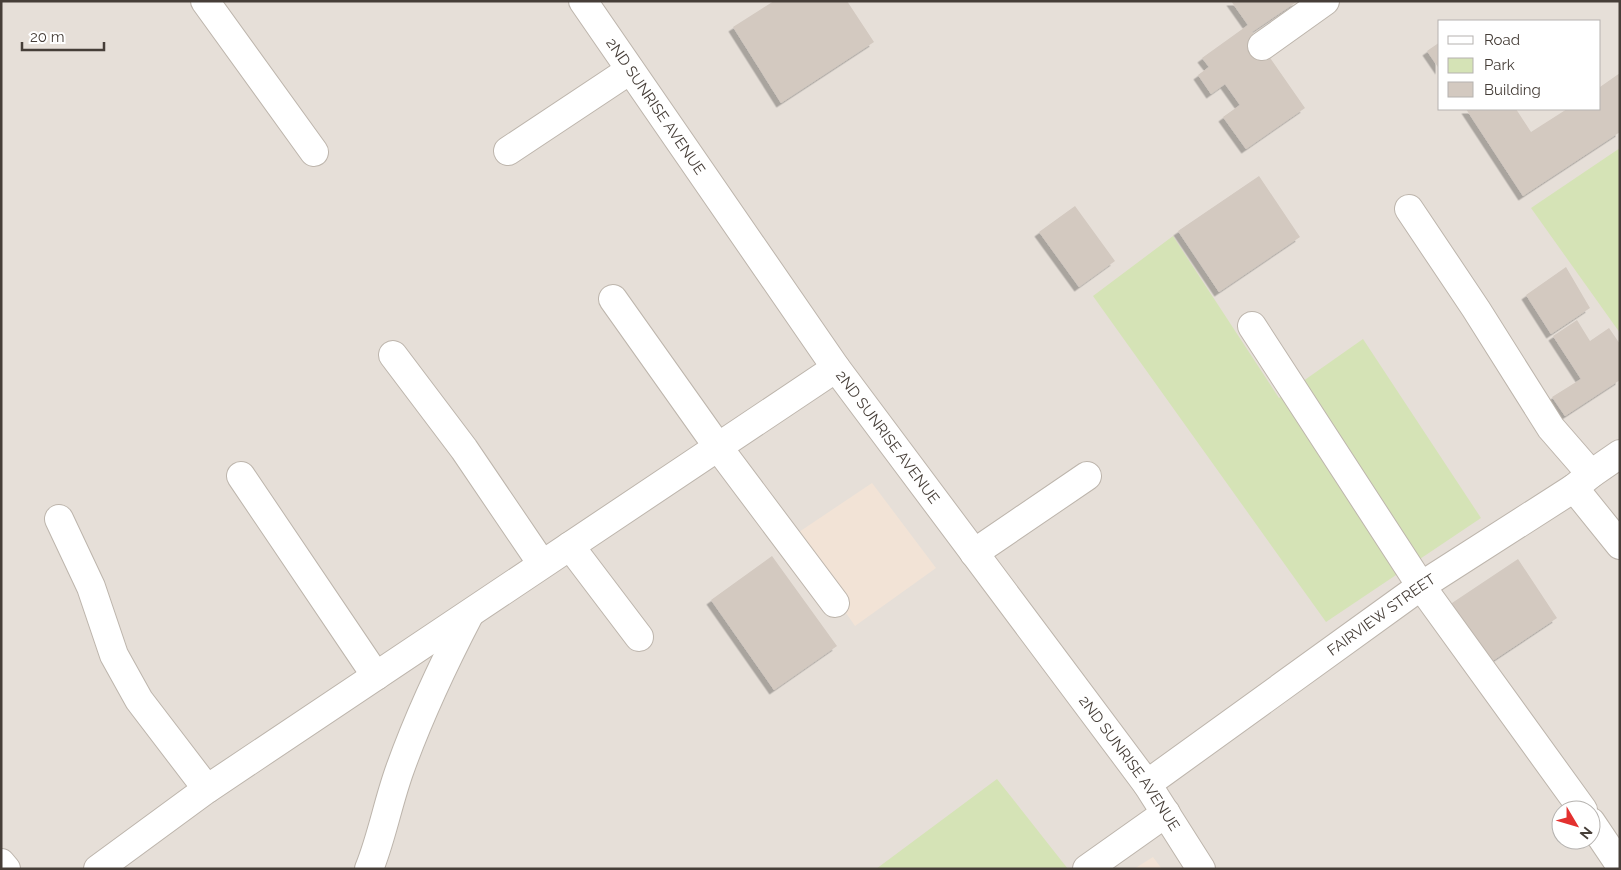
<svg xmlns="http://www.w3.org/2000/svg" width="1621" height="870" font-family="Raleway,sans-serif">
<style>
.residential{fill:#e6dfd8;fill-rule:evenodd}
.commercial{fill:#f2e3d6}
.green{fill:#d5e3b6}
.building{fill:#d3c9c0;filter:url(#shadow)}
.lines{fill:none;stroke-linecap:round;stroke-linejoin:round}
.minor-casing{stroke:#bdb5ac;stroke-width:30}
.minor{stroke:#fff;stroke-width:28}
.labels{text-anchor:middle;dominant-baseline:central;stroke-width:4;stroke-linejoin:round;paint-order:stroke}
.street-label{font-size:15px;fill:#463e38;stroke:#fff}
</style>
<defs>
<filter id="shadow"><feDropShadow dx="-4.5" dy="4.5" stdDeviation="0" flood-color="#0004"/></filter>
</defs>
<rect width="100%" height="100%" fill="#f3eee9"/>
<!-- residential -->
<path class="residential" d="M1,1H1620V869H1ZM1440,21H1600V109H1440ZM1561,810H1591V840H1561Z"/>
<!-- commercial -->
<path class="commercial" d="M872,483L936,568L855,626L793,536Z
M1153,857L1162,869H1134Z"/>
<!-- green -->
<path class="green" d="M1620,148V333L1531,208Z
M1173,236L1279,398L1363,339L1481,518L1326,622L1093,296Z
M997,779L1068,869H876Z"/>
<!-- building -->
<path class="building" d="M774,1H847L874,42L781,103L733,27Z
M1231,1H1298L1252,32L1305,108L1246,149L1223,117L1240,105L1225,84L1211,94L1198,75L1209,67L1202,58L1248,25Z
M1440,42V70L1427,51Z
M1620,73V132L1523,196L1466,109H1516L1531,132L1567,109H1600V87Z
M1259,176L1300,237L1219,292L1178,231Z
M1075,206L1115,261L1079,287L1039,232Z
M1566,267L1590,308L1551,334L1526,295Z
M1577,320L1590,341L1609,328L1620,344V380L1565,416L1552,397L1581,379L1553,336Z
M772,556L837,646L774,690L711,600Z
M1518,559L1557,618L1485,666L1446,607Z"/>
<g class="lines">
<!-- minor casing -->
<g class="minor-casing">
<g id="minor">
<path d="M205,1L314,152"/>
<path id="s1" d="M583,1L836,368L1147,784L1201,869"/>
<path d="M1262,46L1325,1"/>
<path d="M508,151L630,70"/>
<path d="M1409,209L1476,309L1551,428L1591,474"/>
<path d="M613,299L718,447L835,603"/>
<path d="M1252,326L1421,586L1583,810"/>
<path d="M393,355L464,449L542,564"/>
<path d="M241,476L376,676"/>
<path d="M1574,488L1620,545"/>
<path d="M59,519L91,587L114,655L139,700L207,789"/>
<path d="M570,546L639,637"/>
<path d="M974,553L1087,476"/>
<path id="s2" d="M1147,784L1421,586L1574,488L1591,474L1620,454"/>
<path d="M1591,822L1620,865"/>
<path d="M1,863L6,869"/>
<path d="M98,869L207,789L836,368"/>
<path d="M369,869C382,837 388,802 400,769C419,716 443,665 469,615"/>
<path d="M1087,869L1166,813"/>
</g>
</g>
<!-- minor -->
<use href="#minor" class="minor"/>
</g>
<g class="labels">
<!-- street labels -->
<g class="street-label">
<text stroke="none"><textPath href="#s1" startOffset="128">2ND SUNRISE AVENUE</textPath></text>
<text stroke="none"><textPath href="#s1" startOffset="532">2ND SUNRISE AVENUE</textPath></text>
<text stroke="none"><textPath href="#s2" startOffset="289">FAIRVIEW STREET</textPath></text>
<text stroke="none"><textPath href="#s1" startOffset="938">2ND SUNRISE AVENUE</textPath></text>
</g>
</g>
<!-- border -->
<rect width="1621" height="870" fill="none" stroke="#463e38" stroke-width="5"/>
<!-- legend -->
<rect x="1438" y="20" width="162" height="90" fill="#ffffff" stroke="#b5b2af"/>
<rect x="1448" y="36" width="25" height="8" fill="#ffffff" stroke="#b5b2af"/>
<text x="1484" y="45" font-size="15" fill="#463e38">Road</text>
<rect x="1448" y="58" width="25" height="15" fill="#d5e3b6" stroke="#b5b2af"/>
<text x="1484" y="70" font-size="15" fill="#463e38">Park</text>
<rect x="1448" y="82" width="25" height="15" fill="#d3c9c0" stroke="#b5b2af"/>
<text x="1484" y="95" font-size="15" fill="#463e38">Building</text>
<!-- north arrow -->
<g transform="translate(1576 825) rotate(128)"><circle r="24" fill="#ffffff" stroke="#b5b2af"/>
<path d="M0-4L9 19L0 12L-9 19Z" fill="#e3312f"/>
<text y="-8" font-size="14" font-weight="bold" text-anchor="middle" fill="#463e38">N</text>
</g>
<!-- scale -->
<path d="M22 42v8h82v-8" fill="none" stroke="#463e38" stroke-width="2.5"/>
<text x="30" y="42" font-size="15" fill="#463e38" stroke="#ffffff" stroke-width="4" paint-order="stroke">20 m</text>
</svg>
